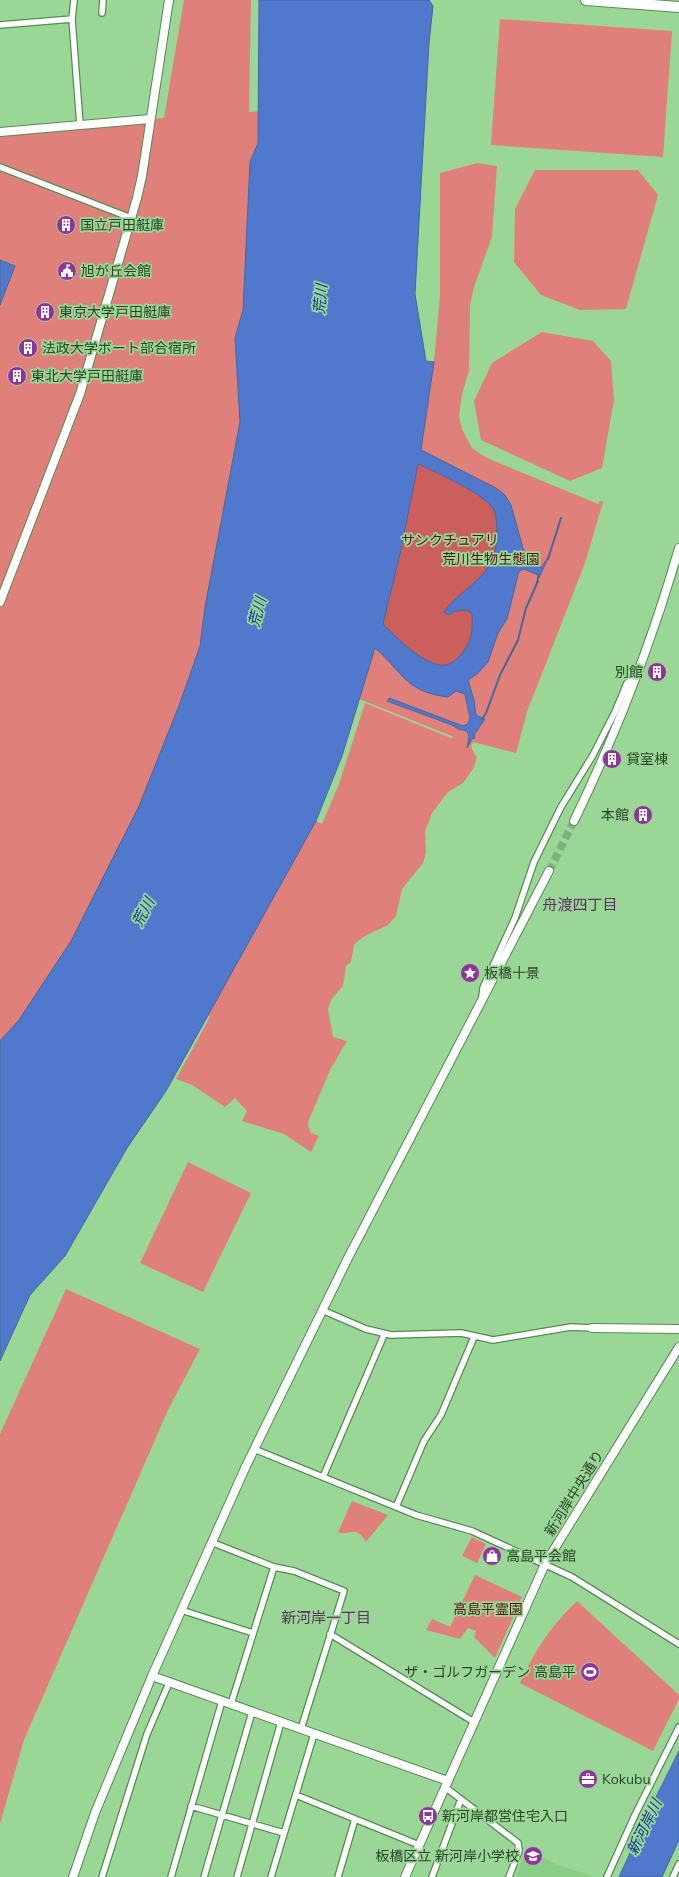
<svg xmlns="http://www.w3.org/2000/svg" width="679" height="1877" font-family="Mulish,'Noto Sans JP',sans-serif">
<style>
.built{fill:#8acd88}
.green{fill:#e0807b}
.forest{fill:#cb5f5c}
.water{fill:#5078cd;stroke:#45689c;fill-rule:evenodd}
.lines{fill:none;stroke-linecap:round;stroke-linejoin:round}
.stream{stroke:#45689c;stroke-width:2}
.secondary-tunnel{stroke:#7eb27c;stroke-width:8;stroke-dasharray:8 4;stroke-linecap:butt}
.street-casing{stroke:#538d51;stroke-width:8}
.secondary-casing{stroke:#538d51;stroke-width:10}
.highway-casing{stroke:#538d51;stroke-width:12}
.street{stroke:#fff;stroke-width:5.5}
.secondary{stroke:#fff;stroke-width:8}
.highway{stroke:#fff;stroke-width:10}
.labels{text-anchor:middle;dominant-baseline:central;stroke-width:3.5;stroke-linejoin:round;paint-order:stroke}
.poi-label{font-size:14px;fill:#2b442a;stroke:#9ad797;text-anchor:start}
.park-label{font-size:14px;fill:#591416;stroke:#9ad797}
.street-label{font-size:14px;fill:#2b442a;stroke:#9ad797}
.water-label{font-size:15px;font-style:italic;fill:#0d3599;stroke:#9ad797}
.neighbourhood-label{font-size:15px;fill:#5e3063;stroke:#9ad797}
</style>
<rect width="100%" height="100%" fill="#9ad797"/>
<!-- built -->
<path class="built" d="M527,1848L555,1864L595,1877H516Z"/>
<!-- green -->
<path class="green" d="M184,0H251L249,112L350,105L334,324L0,1173V131L164,118Z
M500,19L672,31L663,157L491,145Z
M477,163L497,166L492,237L474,287L470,305L469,371L462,394L459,416L462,429L472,448L487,458L598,504L600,501L603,502L585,563L527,712L516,753L473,742L471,747L477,758L473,769L463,783L448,792L432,813L425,832L426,853L423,863L402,889L396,916L388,925L363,937L354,945L351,962L346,966L343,986L331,1000L328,1009L333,1037L347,1041L330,1070L309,1120L308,1125L311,1133L319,1136L311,1152L284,1134L242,1121L247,1111L235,1098L225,1107L192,1085L176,1079L210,1017L207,1015L316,821L322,824L339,784L365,703L451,738L454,737L359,699L375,647L421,450L434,362L440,295V173Z
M535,170H638L658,195L626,309L580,310L541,295L514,262L515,209Z
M542,332L593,341L611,361L614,400L602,468L570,481L481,440L474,401L492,363Z
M188,1162L251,1193L203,1292L140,1263Z
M66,1289L200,1349L168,1410L24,1740L0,1824V1434Z
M352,1501L388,1515L366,1542C356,1525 351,1536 338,1532Z
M472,1537L486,1544L477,1563L462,1556Z
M475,1575L522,1597L495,1658L474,1637L476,1631L468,1628L460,1639L426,1630L432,1619L450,1627Z
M577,1601L679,1695V1699L653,1751L520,1683C535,1650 551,1626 577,1601Z"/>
<!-- forest -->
<path class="forest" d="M418,464C435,472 487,494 494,510C497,517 497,529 497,537C496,551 493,563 484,574C472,588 456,598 444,612L449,615L455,611L467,610L472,614C473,628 472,641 464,652C460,657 453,664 446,665C426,668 396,637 383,624L400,554Z"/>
<!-- water -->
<path class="water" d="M259,0H429L433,6L429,43L415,294L426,361L434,362L421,450L496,488L505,495L511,505L526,559L541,568L549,556L537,582L538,575L524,569L519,571L507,619L498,633L488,662L477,674L468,680L474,700L476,715L485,719L474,735L475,738L472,739L467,748L469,736L467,731L458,729L452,725L387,701L389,698L463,726L468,724L470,718L465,694L456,691L448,697C405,692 403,672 375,648L342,756L316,821L166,1091L127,1148L65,1256L30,1295L0,1361V1041L19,1020L71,941L139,806L180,703L200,646L205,607L240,422L235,338L243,310L250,162L258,143ZM418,464C434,471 487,495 494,510C497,518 497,529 497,537C496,551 492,563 483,574C471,588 454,597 444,612L449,615L455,611L467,610L472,614C473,628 472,641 463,652C460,657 452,664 446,665C426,668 396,637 383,624L400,554Z
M0,260L15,266L0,305Z
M679,1751V1840L662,1877H619L657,1795Z"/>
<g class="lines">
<!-- stream -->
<path class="stream" d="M548,559L561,518
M482,719L486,713L500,675L518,640L526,608L538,581"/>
<!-- secondary-tunnel -->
<path class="secondary-tunnel" d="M549,871L574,821"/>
<!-- street casing -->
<g class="street-casing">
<path id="street" d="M74,0L72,19L80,125
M102,13L103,0
M0,25L72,19
M0,167L131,218
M482,997L483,988L515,918L534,862L561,807L593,755L615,712L627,683L636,677
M322,1310L366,1329L391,1335L461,1333L493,1340L571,1327L592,1328
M254,1449L416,1515L472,1531L572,1577L679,1644
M323,1477L384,1335
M396,1507L424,1441L441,1415L474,1337
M211,1542L274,1567L294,1571L344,1591L301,1729
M181,1610L253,1633
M330,1634L474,1722
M231,1704L274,1567
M445,1787L518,1843L519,1851L509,1877
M296,1795L419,1845
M191,1806L284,1833
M102,1877L147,1734L169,1683
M171,1877L222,1701
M204,1877L252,1712
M237,1877L281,1722
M271,1877L314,1734
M338,1877L355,1819
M432,1877L461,1799
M607,1877L635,1815L679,1727
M673,1877L679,1864"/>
</g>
<!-- secondary casing -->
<g class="secondary-casing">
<path id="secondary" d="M0,132L150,119
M0,602L80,394L137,198L142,176L169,0
M574,821C616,734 652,642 679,548
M592,1328L679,1329
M152,1676L448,1781
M73,1877L95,1813L152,1676L246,1466L348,1258L549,871
M405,1877L545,1564L679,1347"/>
</g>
<!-- highway casing -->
<g class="highway-casing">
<path id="highway" d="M586,0L679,7"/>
</g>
<!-- street -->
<use href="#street" class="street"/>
<!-- secondary -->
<use href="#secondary" class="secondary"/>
<!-- highway -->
<use href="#highway" class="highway"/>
</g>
<!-- icons -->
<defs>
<g id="building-disc" transform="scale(1)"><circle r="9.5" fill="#91339c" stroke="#9ad797"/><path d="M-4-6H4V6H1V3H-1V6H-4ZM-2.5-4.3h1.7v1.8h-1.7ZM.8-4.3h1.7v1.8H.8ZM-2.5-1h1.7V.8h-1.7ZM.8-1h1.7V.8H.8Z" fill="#fff"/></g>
<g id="civic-disc" transform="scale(1)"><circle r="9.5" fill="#91339c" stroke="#9ad797"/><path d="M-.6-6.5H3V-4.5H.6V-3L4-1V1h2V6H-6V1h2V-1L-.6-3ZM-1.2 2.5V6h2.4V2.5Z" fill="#fff"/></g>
<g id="sight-disc" transform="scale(1)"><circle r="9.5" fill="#91339c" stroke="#9ad797"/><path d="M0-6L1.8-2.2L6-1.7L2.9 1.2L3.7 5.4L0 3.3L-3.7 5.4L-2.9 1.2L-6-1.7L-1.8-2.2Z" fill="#fff"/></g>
<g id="shop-disc" transform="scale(1)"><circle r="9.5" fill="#91339c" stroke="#9ad797"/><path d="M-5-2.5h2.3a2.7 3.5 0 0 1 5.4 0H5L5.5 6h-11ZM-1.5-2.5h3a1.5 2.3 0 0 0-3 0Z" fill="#fff"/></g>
<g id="stadium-disc" transform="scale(1)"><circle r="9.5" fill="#91339c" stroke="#9ad797"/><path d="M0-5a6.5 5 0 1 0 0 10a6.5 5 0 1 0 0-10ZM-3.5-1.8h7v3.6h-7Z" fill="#fff"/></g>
<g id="office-disc" transform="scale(1)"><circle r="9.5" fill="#91339c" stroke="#9ad797"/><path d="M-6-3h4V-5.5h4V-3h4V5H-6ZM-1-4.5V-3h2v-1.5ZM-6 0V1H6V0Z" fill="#fff"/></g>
<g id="bus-disc" transform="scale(1)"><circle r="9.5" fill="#91339c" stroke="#9ad797"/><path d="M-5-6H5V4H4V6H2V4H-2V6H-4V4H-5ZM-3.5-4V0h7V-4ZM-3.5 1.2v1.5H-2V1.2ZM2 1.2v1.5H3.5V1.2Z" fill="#fff"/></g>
<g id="school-disc" transform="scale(1)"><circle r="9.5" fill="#91339c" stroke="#9ad797"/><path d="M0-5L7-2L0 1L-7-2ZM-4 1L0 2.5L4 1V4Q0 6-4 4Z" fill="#fff"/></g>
</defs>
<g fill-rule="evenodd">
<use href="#building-disc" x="66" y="225"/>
<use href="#civic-disc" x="67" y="271"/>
<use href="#building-disc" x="45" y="312"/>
<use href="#building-disc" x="28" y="348"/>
<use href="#building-disc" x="17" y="376"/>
<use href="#building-disc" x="657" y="672"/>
<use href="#building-disc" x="612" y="759"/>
<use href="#building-disc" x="643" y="815"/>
<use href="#sight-disc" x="470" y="973"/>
<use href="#shop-disc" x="492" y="1556"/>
<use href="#stadium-disc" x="590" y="1672"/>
<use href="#office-disc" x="588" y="1779"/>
<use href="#bus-disc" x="428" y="1816"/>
<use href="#school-disc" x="533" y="1856"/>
</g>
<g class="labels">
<!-- poi labels -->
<g class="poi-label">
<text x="80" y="225">国立戸田艇庫</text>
<text x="81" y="271">旭が丘会館</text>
<text x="59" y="312">東京大学戸田艇庫</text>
<text x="42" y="348">法政大学ボート部合宿所</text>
<text x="31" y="376">東北大学戸田艇庫</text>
<text x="643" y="672" text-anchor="end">別館</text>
<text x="626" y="759">貸室棟</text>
<text x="629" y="815" text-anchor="end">本館</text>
<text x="484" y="973">板橋十景</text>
<text x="506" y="1556">高島平会館</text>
<text x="576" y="1672" text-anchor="end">ザ・ゴルフガーデン 高島平</text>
<text x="602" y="1779">Kokubu</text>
<text x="442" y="1816">新河岸都営住宅入口</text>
<text x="519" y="1856" text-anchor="end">板橋区立 新河岸小学校</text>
</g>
<!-- park labels -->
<g class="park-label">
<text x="450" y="540">サンクチュアリ</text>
<text x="491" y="559">荒川生物生態園</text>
<text x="488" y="1609">高島平霊園</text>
</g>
<!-- street labels -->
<g class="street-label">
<text transform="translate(574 1493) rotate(-58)">新河岸中央通り</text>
</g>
<!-- water labels -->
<g class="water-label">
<text transform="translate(320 299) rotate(-85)">荒川</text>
<text transform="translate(257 612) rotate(-75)">荒川</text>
<text transform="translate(143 912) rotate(-63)">荒川</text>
<text transform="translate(644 1827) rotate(-64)">新河岸川</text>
</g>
<!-- neighbourhood labels -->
<g class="neighbourhood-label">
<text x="580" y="904">舟渡四丁目</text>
<text x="326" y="1617">新河岸一丁目</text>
</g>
</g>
</svg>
